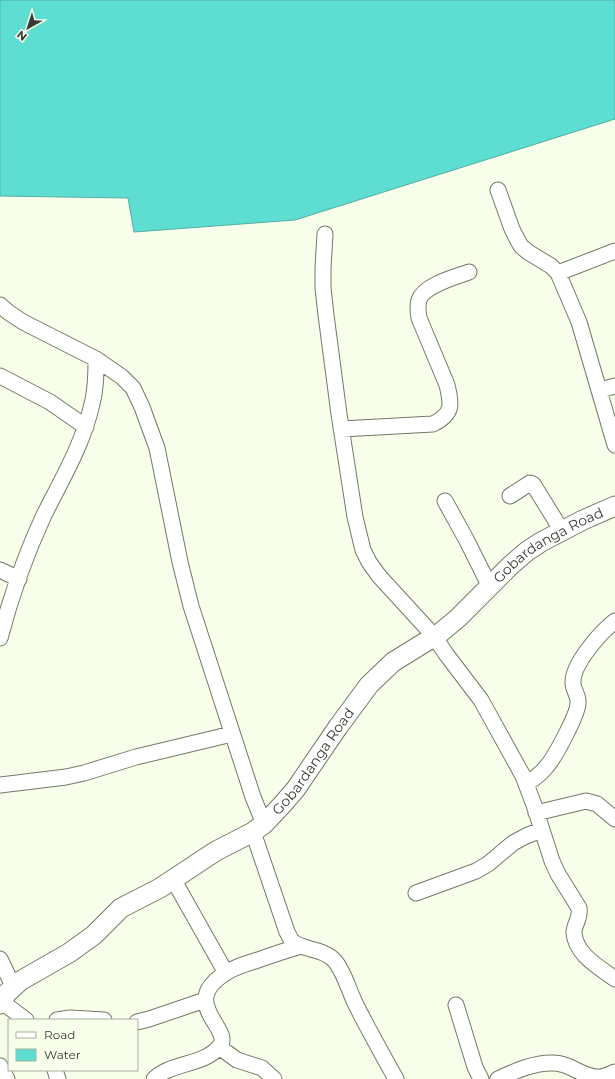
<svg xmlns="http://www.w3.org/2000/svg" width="615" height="1079" font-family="Montserrat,sans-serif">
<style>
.water{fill:#5eded2;stroke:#53ada2}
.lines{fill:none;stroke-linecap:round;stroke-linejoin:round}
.minor-casing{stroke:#747967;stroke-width:17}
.major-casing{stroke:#747967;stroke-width:21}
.minor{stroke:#fff;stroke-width:15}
.major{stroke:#fff;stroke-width:19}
.labels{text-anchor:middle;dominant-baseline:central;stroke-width:4;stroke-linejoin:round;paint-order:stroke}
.street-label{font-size:14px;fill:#383b33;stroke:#f7fee9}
</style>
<rect width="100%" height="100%" fill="#f7fee9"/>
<!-- water -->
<path class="water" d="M0,0H615V119L295,220L134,232L128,198L0,196Z"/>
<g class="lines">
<!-- minor casing -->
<g class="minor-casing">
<path id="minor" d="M498,190L512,229L517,239L521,246L528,252L551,266L558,273L579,322L615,445
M325,234L323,268V288L326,315L339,414L355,517L363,550L369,562L379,576L434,636L446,654L481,700L523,776L534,805L552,861L558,874L579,908C581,918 574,924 574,933C576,955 599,967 615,979
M558,273L615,251
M0,305L8,312L23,322L96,359L122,377L133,388L142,407L157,448L180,562L191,606L253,797L264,824
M0,376L50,402L86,427
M600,390L615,386
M341,429L433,424C453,414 452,405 447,385L419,318C418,312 417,306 419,300C424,285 455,277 469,272
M510,496L530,483L533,484L562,531
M445,501L466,539L490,587
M0,570L19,579
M0,638C11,596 26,554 44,515C62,479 83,444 92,404C96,389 96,374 96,359
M526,784C534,779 541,774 547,766C555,757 578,714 578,703C579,696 573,690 573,683C572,664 601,632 615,621
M0,785L66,777L84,773L136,757L232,734
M536,813L586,801L597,804L615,819
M253,832L287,932C288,934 290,937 291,940C302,951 322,947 335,961C344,972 349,990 355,1003C368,1029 382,1054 396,1079
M173,879L226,973
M416,893L476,871L488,864L513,843L526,836L541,830
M0,959L13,986
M2,1002L26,1020
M456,1005L475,1067L481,1079
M57,1020L70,1018L104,1020
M137,1022L149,1019L205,1000
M219,1047L237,1060L262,1068L274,1079
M0,1066L7,1079
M55,1070L58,1079
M154,1079C171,1062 203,1066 219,1047C236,1029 174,1003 229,971C238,966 248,963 258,960C272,955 287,950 301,946
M498,1079C515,1071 535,1062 554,1063C570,1063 582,1077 597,1077C603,1078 610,1074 615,1072"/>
</g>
<!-- major casing -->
<g class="major-casing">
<g id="major">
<path id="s1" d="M0,1004L7,993L20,981L69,953L94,935L121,908L160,888L216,851L253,832L264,824L281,806L295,790L338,727L369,685L393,662L440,633L458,618L511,565L526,552L541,542L583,520L615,506"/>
</g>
</g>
<!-- minor -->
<use href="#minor" class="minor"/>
<!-- major -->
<use href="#major" class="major"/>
</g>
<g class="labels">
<!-- street labels -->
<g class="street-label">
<text stroke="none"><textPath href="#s1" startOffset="726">Gobardanga Road</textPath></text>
<text stroke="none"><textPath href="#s1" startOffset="402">Gobardanga Road</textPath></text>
</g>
</g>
<!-- legend -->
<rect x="8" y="1019" width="130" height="52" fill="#f7fee9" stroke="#abb0a0"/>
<rect x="16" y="1032" width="20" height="6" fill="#ffffff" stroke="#abb0a0"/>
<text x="44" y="1039" font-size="12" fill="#383b33">Road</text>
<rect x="16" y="1049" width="20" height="12" fill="#5eded2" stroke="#abb0a0"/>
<text x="44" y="1059" font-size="12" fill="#383b33">Water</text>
<!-- north arrow -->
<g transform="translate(28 28) rotate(219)" stroke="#f7fee9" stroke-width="3" paint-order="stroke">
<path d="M0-3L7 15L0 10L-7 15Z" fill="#383b33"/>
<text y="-6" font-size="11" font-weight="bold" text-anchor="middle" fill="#383b33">N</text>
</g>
</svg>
